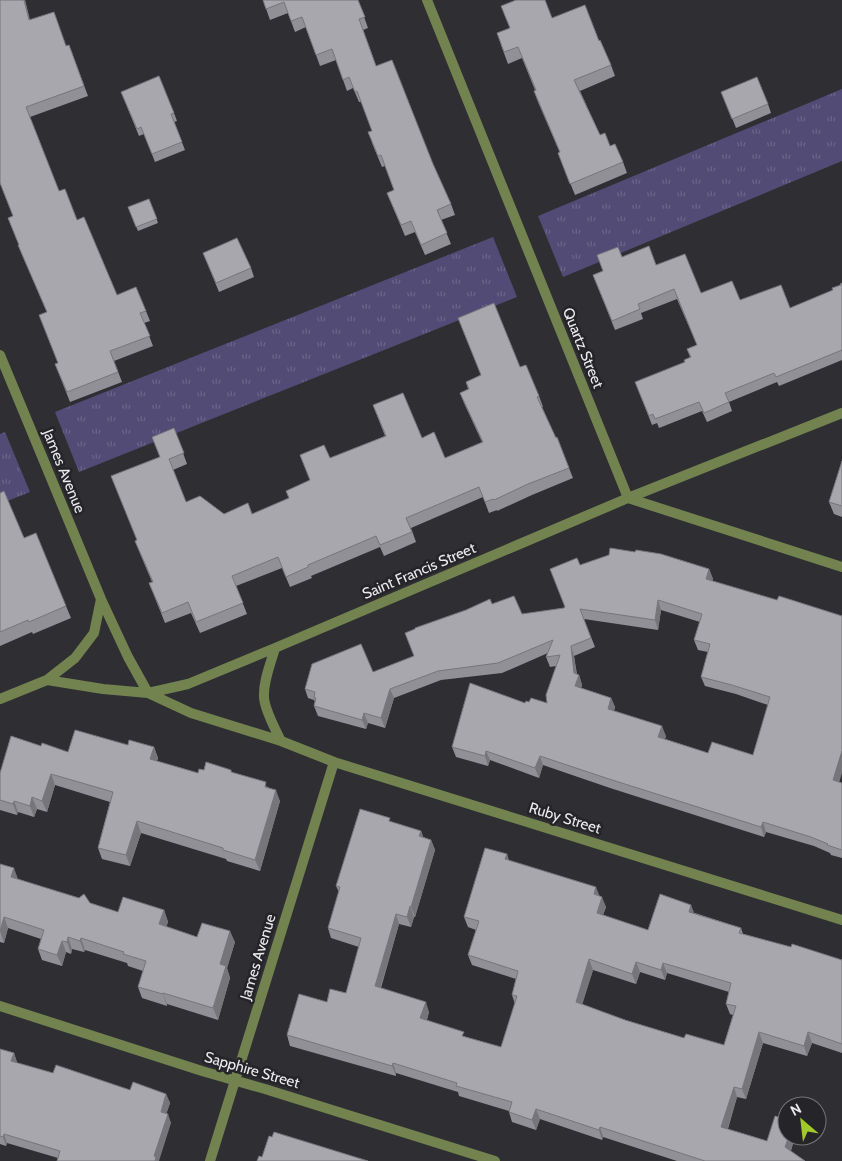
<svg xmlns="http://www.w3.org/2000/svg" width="842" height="1161" font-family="Cabin,sans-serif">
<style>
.grass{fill:url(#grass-tufts)}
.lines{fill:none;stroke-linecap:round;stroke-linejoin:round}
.minor{stroke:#72834f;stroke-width:10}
.wall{fill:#909096;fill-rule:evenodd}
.shaded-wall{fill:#76757a}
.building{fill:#a8a7ae;stroke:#76757a;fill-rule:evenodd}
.labels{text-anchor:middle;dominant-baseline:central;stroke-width:5;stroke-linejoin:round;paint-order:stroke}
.street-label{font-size:15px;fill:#ebebee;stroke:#252429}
</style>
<defs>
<pattern id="grass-tufts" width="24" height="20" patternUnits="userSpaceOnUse" patternTransform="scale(1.25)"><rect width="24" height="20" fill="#524b76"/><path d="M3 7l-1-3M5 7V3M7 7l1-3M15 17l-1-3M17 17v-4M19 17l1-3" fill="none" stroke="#6b658a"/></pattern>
</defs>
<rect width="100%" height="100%" fill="#2f2e33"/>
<!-- grass -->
<path class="grass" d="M842,89V161L563,277L538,216Z
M493,237L517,297L79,472L55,412Z
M5,432L30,492L0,504V434Z"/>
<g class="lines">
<!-- minor -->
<path class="minor" d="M427,0L628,498L842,567
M0,355L101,599L128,657L148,693
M275,648C271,663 263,681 264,697C264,708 276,731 281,741
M47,680L75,658L94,633L101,599
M148,693L191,713L281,741L334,762L842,920
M0,699L47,680L103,689L148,693L188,684L275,648L628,498L842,413
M0,1006L202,1071L265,1089L495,1161
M210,1161L334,762"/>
</g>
<!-- wall -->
<path class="wall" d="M0,0H25L30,20L66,46L69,45L88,96L30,117L59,191L77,220L117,295L146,311L150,321L144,323L153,346L114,361L122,382L70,402L55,364L58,363L47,312L22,255L19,245L8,218L13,216Z
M263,0H358L368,28L363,30L376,66L433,164L451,204L455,215L441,220L451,244L425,255L415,232L405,236L387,193L394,190L385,166L382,167L372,143V131L361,102H359L353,88L347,91L336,60L320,66L306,27L295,32L288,13L270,20Z
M552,18L599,41L611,65L615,76L580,91L600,135L623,162L627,173L575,195L558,153H560L538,102L534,91L535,90L522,58L508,64L501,45L510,28Z
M121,92L174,113L177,121L174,122L185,150L155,162L144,134L139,136Z
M725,100L768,104L771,113L736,128Z
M149,199L158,223L138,231L128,207Z
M203,253L251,268L254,277L219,292Z
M597,255L622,257L656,265L701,293L790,308L833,290L842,283V360L779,386L777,382L729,402L732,411L707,422L702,411L659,428L657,423L652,425L639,392L685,362L690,357L687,349L697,345L677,299L641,313L643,319L615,330L593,275L603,271Z
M520,367L539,396L543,407H542L569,468L573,478L532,495L497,511V510L489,513L483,497L411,528L416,542L384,556L380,547L311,576L312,578L290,587L282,568L236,586L247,614L200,633L191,613L165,623L149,583L152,582L139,551L135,541L137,540L111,476L159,457L174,428L187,464L173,470L186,502L224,514H252L289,499L310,480L300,455L330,458L385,436L373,405L422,438L445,458L482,442L464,403L460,393L468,389L466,382Z
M842,461V517L834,514L829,502Z
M0,493L24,538L66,606L71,618L33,634L32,632L0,646Z
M580,565L709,569L713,579L712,581L839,782L842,783V858L831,855L830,853L814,846L766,832L764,837L610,788L543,765L539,778L490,760L488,766L456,757L452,747L525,703L529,702L547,703L556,666L550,667L546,657L548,653L502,673L441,680L394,698L385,728L368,723L366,729L318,716L314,706L315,702L314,700L308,698L305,689L373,672L414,656L492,604L522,614L564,608ZM661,610L700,622L694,640L698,650L708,652L701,677L705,686L736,694L768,705L753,755L708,753L665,739L666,736L614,711L615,707L611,698L581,688L582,685L579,675L577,674L574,656L595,647L584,619L658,630Z
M128,745L154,747L158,758L157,761L198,773L204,770H231L232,773L268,787L280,801L260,871L227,861L226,859L141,833L130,866L102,859L98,848L110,802L55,785L47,812L37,809L34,817L18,812L17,815L0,810V773L41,746L68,752Z
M391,822L421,831L423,837L431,840L435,850L415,917H414L411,927L399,924L381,988L429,1012L427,1020L466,1037L501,1047L515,1004L512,995L516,979L472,965L468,955L476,930L468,927L464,917L507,854L509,861L600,896L606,907L603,915L648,930L695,913L741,928L743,934L791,947L842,960V1053L812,1043L807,1056L763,1043L746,1099L737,1097L728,1129L767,1141L795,1136L791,1151L805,1161H677L603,1137L602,1140L540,1119L536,1130L512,1122L509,1112V1111L459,1096L458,1092L396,1073V1076L290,1046L287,1035L327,1002L346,993L359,947L331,938L328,928L339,892L336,886ZM593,970L636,984L640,972L665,980L667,973L729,992L726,1004L730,1014L733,1015L724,1045L684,1038L625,1020L582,1004Z
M0,864L18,879L118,912L164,910L168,922L166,927L197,937L235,942L227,968L230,978L218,1020L167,1004V1006L142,998L138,987L143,971L128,966L127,963L85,950L84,952L72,949L71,954L66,952L62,966L42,960L38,949L41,939L8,928L4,943L0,942Z
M0,1049L14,1053L17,1063L53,1073L130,1090L166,1094L170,1103L166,1114L171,1123L58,1158L7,1143L6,1146L0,1144Z"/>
<!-- shaded-wall -->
<path class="shaded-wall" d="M24,0H25L32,30L29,20Z
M709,569L713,579L709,589L706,579Z
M658,600L661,610L658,630L655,620Z
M571,646L574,656L577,679L579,675L582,685L579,696L575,686Z
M390,689L394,698L385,728L381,718Z
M611,698L615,707L611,719L608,709Z
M364,713L368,723L366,729L362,720Z
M662,726L666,736L662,747L658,737Z
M154,747L158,758L154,770L150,759Z
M486,751L490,760L488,766L485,756Z
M842,751V773L837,790L833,780Z
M540,756L543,765L539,778L535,768Z
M51,774L55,785L47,812L42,801Z
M276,790L280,801L260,871L255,860Z
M32,797L37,809L34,817L30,806Z
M14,801L18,812L17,815L13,804Z
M137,821L141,833L130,866L126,855Z
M763,822L766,832L764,837L761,827Z
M421,831L425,841L419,836Z
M431,840L435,850L415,917L411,907Z
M507,854L510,864L505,859Z
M14,868L18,879L11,877Z
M596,887L600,897L594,894Z
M602,897L606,907L600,923L597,913Z
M691,905L695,915L689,912Z
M410,906L414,917L411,927L407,917Z
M164,910L168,922L163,936L159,924Z
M396,914L399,924L378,996L375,986Z
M4,917L8,928L4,943L0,931Z
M230,931L235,942L227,968L230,978L218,1020L213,1008L220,964Z
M68,937L72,949L71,954L67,942Z
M81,938L85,950L84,952L80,941Z
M62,941L66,952L62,966L57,955Z
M589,959L593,970L580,1012L576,1002Z
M636,962L640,972L636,984L632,974Z
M663,963L667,973L665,980L661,970Z
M163,993L167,1004V1006L163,994Z
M426,1002L429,1012L424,1028L420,1018Z
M759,1032L763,1043L746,1099L742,1089Z
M808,1032L812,1043L807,1056L804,1046Z
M14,1053L17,1062L15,1070L11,1061Z
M393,1063L396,1073V1076L392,1066Z
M734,1087L737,1097L725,1137L721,1127Z
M166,1094L170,1103L164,1121L161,1112Z
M536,1109L540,1119L536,1130L532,1120Z
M168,1114L171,1123L159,1161H155L154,1156Z
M600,1127L603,1137L602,1140L599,1130Z
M4,1134L7,1143L6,1146L3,1137Z
M789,1136H795L789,1157L785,1147Z"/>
<!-- building -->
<path class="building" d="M0,0H24L29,20L54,12L66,46L69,45L84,86L26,107L59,191L65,189L77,220L84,217L117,295L136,287L146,311L140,313L150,336L110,351L118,372L67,392L55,364L58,363L39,315L47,312L18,245H19L8,218L13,216L0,183Z
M263,0H358L365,17L359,19L376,66L392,60L433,164L451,204L437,210L447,233L421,245L411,221L401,225L387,193L394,190L381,155L378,156L368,132L372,131L357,91L355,92L349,77L343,80L332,49L316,55L302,17L291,21L284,2L266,9Z
M516,0H545L552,18L585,5L599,41L600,40L611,65L574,80L600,135L605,133L610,146L615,144L623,162L570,184L558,153L560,152L534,91L536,90L518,47L504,52L497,33L510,28L501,6Z
M159,76L174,113L171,114L182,142L152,154L141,127L137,129L121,92Z
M757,77L768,104L732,119L721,92Z
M149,199L157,219L136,227L128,207Z
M237,238L251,268L216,283L203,253Z
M649,246L656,265L685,254L701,293L732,281L740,300L781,285L790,308L833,290L832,288L841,285L840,284L842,283V350L776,377L774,373L725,393L729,402L704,413L699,402L655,419L653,414L649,416L635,382L685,362L684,360L691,357L687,349L697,345L674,289L638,304L640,309L612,321L593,275L603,271L597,255L618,247L622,257Z
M494,303L520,367L526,365L539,396L537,397L556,438L557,437L569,468L528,484L494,500L493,499L485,502L479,487L406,518L412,532L380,545L376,536L308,565V567L286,577L278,557L232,576L243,603L196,622L188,602L162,613L149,583L153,582L135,541L137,540L111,476L160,457L152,437L174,428L184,453L169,459L186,502L200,496L224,514L248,503L252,514L289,498L286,491L310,480L300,455L324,445L330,458L386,436L373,405L403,393L422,438L434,432L445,458L483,442L460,393L469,389L466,382L481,375L458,318Z
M842,461V506L829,502Z
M4,491L24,538L36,533L66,606L29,622L28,620L0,632V493Z
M610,548L635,552L636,550L661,554L709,569L706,579L777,600L779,596L842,616V751L833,780L842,783V850L827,845L828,844L811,837L763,822L761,827L606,778L540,756L535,768L486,751L485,756L452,747L470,683L525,703L526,701L529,702L531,698L547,703L546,695L560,655L546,657L553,640L498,663L438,671L390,689L381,718L364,713L362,720L314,706L316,698H314L315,692L305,689L312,664L361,644L373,672L414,656L405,633L415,629V628L466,610L490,599L492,604L514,596L522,614L564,608L565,607L550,569L577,558L580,565L609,555ZM658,600L702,614L694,640L710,644L701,677L732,685L770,697L753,755L712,742L708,753L658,737L662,726L608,709L611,698L575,686L579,675L574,673L571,646L591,638L580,609L655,620Z
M75,730L128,745L129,740L154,747L150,759L198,773L199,769L204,770L206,762L231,770V772L266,782L265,787L276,790L255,860L223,850V848L137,821L126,855L98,848L113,792L51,774L42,801L32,797L30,806L14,801L13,804L0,800V773L11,736L41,746L42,743L68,752Z
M360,809L390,818L389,821L421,831L419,836L431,840L411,907L410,906L407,917L396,914L375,986L426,1002L420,1018L464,1032L462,1036L501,1047L517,996L512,995L518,971L468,955L479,921L464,917L485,848L507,854L505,859L596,887L594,894L602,897L597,913L648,930L660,894L691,905L689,912L741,928L739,933L791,947L792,944L842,960V1044L808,1032L804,1046L759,1032L742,1089L734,1087L721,1127L767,1141L775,1116L787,1120V1136H789L785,1147L805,1161H705L600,1127L599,1130L536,1109L532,1120L509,1112L512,1102L456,1086L457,1083L393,1063L392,1066L287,1035L299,994L327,1002L330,989L346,993L361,938L328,928L340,887L336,886ZM589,959L632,974L636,962L661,970L663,963L731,983L726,1004L736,1006L724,1045L686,1034L684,1038L625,1020L576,1002Z
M0,864L14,868L11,877L79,898L84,894L90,903L118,912L123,897L164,910L159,924L197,937L202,923L230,931L220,964L226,966L213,1008L163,993V994L138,987L146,961L123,954L124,952L81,938L80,941L68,937L67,942L62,941L57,955L38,949L44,930L4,917L0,931Z
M0,1049L14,1053L11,1061L53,1073L56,1065L130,1090L133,1082L166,1094L161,1112L168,1114L154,1156L156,1157L155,1161H57L60,1151L4,1134L3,1137L0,1136Z
M274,1132L368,1161H257L259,1156L262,1157L269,1136L272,1137Z"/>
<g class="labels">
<!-- street labels -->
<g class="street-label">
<text transform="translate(583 348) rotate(68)">Quartz Street</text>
<text transform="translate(64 471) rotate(68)">James Avenue</text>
<text transform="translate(419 571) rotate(-23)">Saint Francis Street</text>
<text transform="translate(565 818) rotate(17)">Ruby Street</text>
<text transform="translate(258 957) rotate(-73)">James Avenue</text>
<text transform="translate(252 1070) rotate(16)">Sapphire Street</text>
</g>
</g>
<!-- north arrow -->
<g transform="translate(802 1121) rotate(332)"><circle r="24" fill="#252429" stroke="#747478"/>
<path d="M0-4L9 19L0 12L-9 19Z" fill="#a1c92a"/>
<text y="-8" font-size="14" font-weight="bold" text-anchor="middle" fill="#ebebee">N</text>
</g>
</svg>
